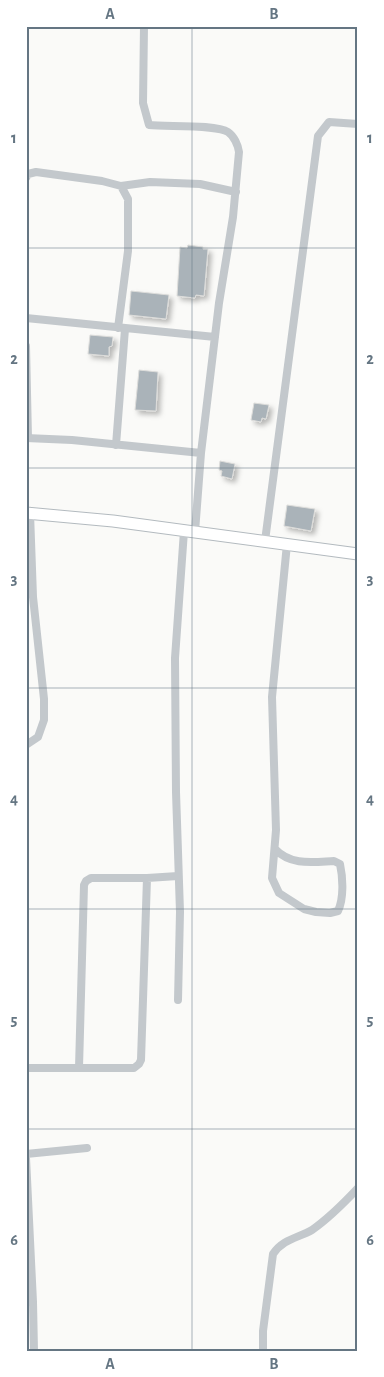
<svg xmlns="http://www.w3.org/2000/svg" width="384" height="1377" font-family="'Alegreya Sans',sans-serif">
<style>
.building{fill:#aab3b9;stroke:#dcdcda;filter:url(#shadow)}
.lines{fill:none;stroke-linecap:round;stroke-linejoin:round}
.secondary-casing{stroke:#b3babf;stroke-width:13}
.minor{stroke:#c3c8cc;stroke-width:8}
.secondary{stroke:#fff;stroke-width:11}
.grid{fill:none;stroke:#657683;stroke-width:1;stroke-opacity:0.55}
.neatline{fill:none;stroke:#657683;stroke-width:2}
.grid-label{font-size:16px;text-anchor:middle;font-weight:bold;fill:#657683}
</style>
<defs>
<filter id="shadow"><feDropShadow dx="3.5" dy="3.5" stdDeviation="2.5" flood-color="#0004"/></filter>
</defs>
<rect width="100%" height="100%" fill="#fafaf8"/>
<!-- building -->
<path class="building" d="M188,245L203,247V249H208L204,296L196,295L195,298L177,296L180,247L187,248Z
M131,291L169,295L166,319L129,315Z
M90,335L113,337L112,346L109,347V356L88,354Z
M139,370L158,372L156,411L135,410Z
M254,403L269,405L266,419L262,418L261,422L251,420Z
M220,461L235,464L232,479L221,476L222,471L219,470Z
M287,505L315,509L311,531L284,526Z"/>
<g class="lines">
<!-- secondary casing -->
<g class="secondary-casing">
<path id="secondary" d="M26,513L113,521L358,554"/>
</g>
<!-- minor -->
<path class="minor" d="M144,26L143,103L149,125C166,127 216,124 228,132C234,136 238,145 239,152L233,217L219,303L201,453L195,532
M26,178L28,174L36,172L102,181L121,186L128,199V251L118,328
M121,186L150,182L200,184L236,192
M26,318L215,337
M26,346L28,438
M26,438L72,440L201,453
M116,445L125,329
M265,541L318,136L329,122L358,124
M26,745L38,737L44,720V699L33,597L30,513
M275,849C291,866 313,862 334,861L340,864C343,878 344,898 338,911L330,913L316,912L304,909L279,893L272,878L276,830L272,697L287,544
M147,878L178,876
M178,1000L180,912L176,792L175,658L184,531
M26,1068H134L139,1064L141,1060L147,878H91L86,881L84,885L79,1068
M26,1154L87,1148
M26,1158L33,1302
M26,1302H33L34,1351
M263,1351V1331L273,1254C283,1239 298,1238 312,1230C329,1218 344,1203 358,1188"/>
<!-- secondary -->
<use href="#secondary" class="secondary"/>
</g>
<!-- grid -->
<path class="grid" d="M192,26V1351M26,248H358M26,468H358M26,688H358M26,909H358M26,1129H358"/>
<!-- border -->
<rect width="384" height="1377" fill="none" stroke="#ffffff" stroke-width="55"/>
<rect x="28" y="28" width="328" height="1322" class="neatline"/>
<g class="grid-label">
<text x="110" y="19">A</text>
<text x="274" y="19">B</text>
<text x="14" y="143">1</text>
<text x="370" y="143">1</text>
<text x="14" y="364">2</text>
<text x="370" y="364">2</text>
<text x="14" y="584">3</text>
<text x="370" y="584">3</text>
<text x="14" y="804">4</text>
<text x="370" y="804">4</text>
<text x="14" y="1025">5</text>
<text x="370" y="1025">5</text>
<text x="14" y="1245">6</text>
<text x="370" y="1245">6</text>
<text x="110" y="1369">A</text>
<text x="274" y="1369">B</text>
</g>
</svg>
